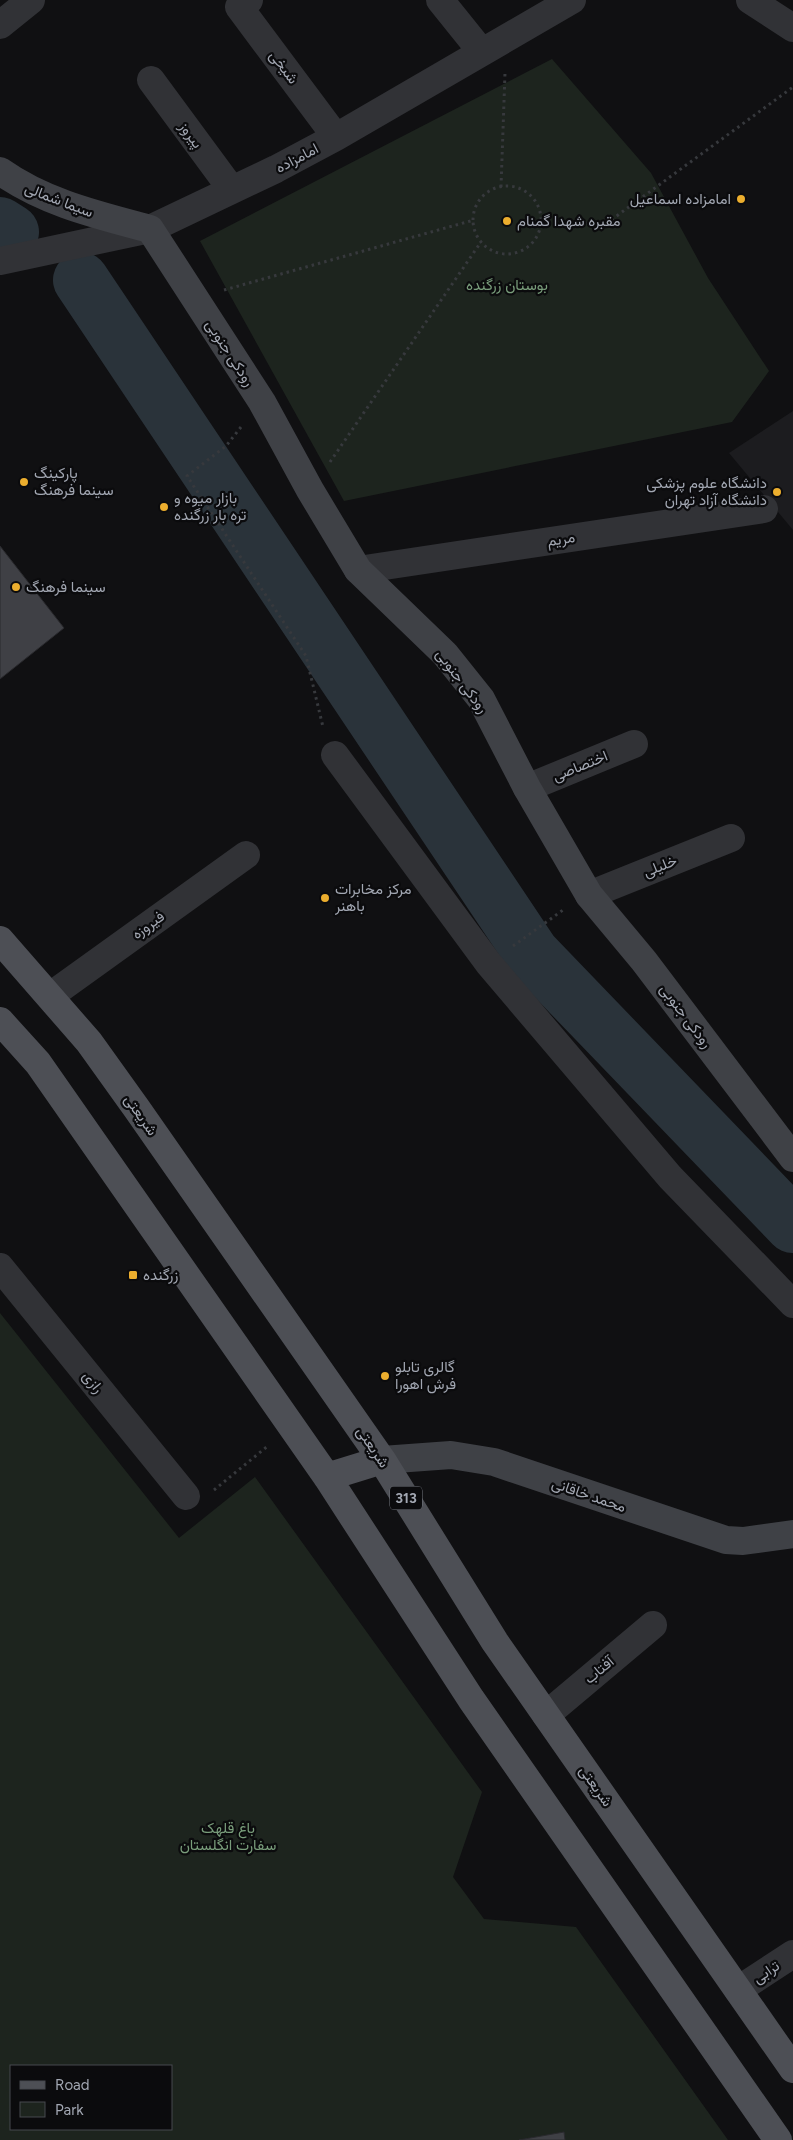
<svg xmlns="http://www.w3.org/2000/svg" width="793" height="2140" font-family="Figtree,Vazirmatn,sans-serif">
<style>
.built{fill:#1c1c1f}
.green{fill:#1d241e;fill-rule:evenodd}
.lines{fill:none;stroke-linecap:round;stroke-linejoin:round}
.river{stroke:#2a333a;stroke-width:56}
.building{fill:#3f4045;stroke:#2a2a2e}
.path{stroke:#37393d;stroke-width:3;stroke-dasharray:2.5 4;stroke-linecap:butt}
.street{stroke:#313236;stroke-width:28}
.secondary{stroke:#3f4146;stroke-width:28}
.primary{stroke:#4d4f55;stroke-width:28}
.poi-dot{fill:#ecae2e;stroke:#0b0b0d;stroke-width:2}
.labels{text-anchor:middle;dominant-baseline:central;stroke-width:4.5;stroke-linejoin:round;paint-order:stroke}
.shield{fill:#0b0b0d;stroke:#757880;stroke-width:1}
.shield-label{font-size:14px;font-weight:bold;fill:#a2a7b2}
.street-label{font-size:15px;fill:#a2a7b2;stroke:#0b0b0d}
.poi-label{font-size:15px;fill:#a2a7b2;stroke:#0b0b0d;text-anchor:start}
.park-label{font-size:15px;fill:#799d7b;stroke:#0b0b0d}
</style>
<rect width="100%" height="100%" fill="#101012"/>
<!-- built -->
<path class="built" d="M793,411V530L729,453Z"/>
<!-- green -->
<path class="green" d="M552,59L651,173L708,278L769,371L732,422L344,501L200,241Z
M0,1313L179,1538L255,1477L482,1792L453,1877L484,1919L576,1927L728,2140H0ZM11,2066H171V2129H11Z"/>
<g class="lines">
<!-- river -->
<path class="river" d="M0,225L11,232
M81,280L532,954L793,1225"/>
</g>
<!-- building -->
<path class="building" d="M0,546L64,628L0,679Z
M564,2132L565,2140H519Z"/>
<g class="lines">
<!-- path -->
<path class="path" d="M473 220a34 34 0 1 1 68 0a34 34 0 1 1-68 0Z
M501,187L505,73
M541,224L607,223L793,87
M224,290L474,220
M241,427L226,446L187,476L306,656L323,727
M330,462L481,242
M513,946L563,910
M214,1490L269,1445"/>
<!-- street -->
<path class="street" d="M249,0L239,7L336,137
M440,0L481,51
M750,0L793,28
M0,25L31,0
M151,80L232,190
M0,261L150,229L276,169L336,137L572,0
M358,570L764,509
M335,755L489,964L670,1177L793,1304
M527,788L634,744
M589,895L731,838
M50,996L246,855
M0,1267L186,1496
M546,1715L653,1625
M738,1990L793,1954"/>
<!-- secondary -->
<path class="secondary" d="M0,171C45,203 98,215 150,229L262,402L310,490L358,570L445,654L481,699L527,788L589,895L644,961L793,1158
M382,1460L451,1455L494,1462L726,1540L743,1541L793,1534"/>
<!-- primary -->
<path class="primary" d="M0,940L89,1042L137,1109L382,1460L495,1642L793,2069
M0,1021L38,1063L327,1477L471,1699L778,2140
M327,1477L382,1460"/>
</g>
<!-- markers -->
<g class="poi-dot">
<circle cx="741" cy="199" r="5"/>
<circle cx="507" cy="221" r="5"/>
<circle cx="24" cy="482" r="5"/>
<circle cx="777" cy="492" r="5"/>
<circle cx="164" cy="507" r="5"/>
<circle cx="16" cy="587" r="5"/>
<circle cx="325" cy="898" r="5"/>
<rect x="128" y="1270" width="10" height="10" rx="2.5"/>
<circle cx="385" cy="1376" r="5"/>
</g>
<g class="labels">
<!-- shield labels -->
<rect class="shield" x="390" y="1486.5" width="32" height="23" rx="4"/>
<g class="shield-label">
<text x="406" y="1498">313</text>
</g>
<!-- street labels -->
<g class="street-label">
<text transform="translate(284 67) rotate(53)">شیخی</text>
<text transform="translate(191 135) rotate(54)">پیروز</text>
<text transform="translate(297 158) rotate(-28)">امامزاده</text>
<text transform="translate(59 200) rotate(21)">سیما شمالی</text>
<text transform="translate(230 353) rotate(57)">رودکی جنوبی</text>
<text transform="translate(561 539) rotate(-9)">مریم</text>
<text transform="translate(462 681) rotate(53)">رودکی جنوبی</text>
<text transform="translate(580 766) rotate(-22)">اختصاصی</text>
<text transform="translate(660 866) rotate(-22)">خلیلی</text>
<text transform="translate(148 925) rotate(-36)">فیروزه</text>
<text transform="translate(686 1016) rotate(53)">رودکی جنوبی</text>
<text transform="translate(141 1115) rotate(55)">شریعتی</text>
<text transform="translate(93 1382) rotate(51)">رازی</text>
<text transform="translate(373 1447) rotate(56)">شریعتی</text>
<text transform="translate(589 1495) rotate(19)">محمد خاقانی</text>
<text transform="translate(599 1670) rotate(-40)">آفتاب</text>
<text transform="translate(596 1786) rotate(55)">شریعتی</text>
<text transform="translate(766 1972) rotate(-34)">ترابی</text>
</g>
<!-- poi labels -->
<g class="poi-label">
<text x="731" y="199" text-anchor="end">امامزاده اسماعیل</text>
<text x="517" y="221">مقبره شهدا گمنام</text>
<text x="34" y="473">پارکینگ<tspan x="34" dy="17">سینما فرهنگ</tspan></text>
<text x="767" y="483" text-anchor="end">دانشگاه علوم پزشکی<tspan x="767" dy="17">دانشگاه آزاد تهران</tspan></text>
<text x="174" y="498">بازار میوه و<tspan x="174" dy="17">تره بار زرگنده</tspan></text>
<text x="26" y="587">سینما فرهنگ</text>
<text x="335" y="889">مرکز مخابرات<tspan x="335" dy="17">باهنر</tspan></text>
<text x="143" y="1275">زرگنده</text>
<text x="395" y="1367">گالری تابلو<tspan x="395" dy="17">فرش اهورا</tspan></text>
</g>
<!-- park labels -->
<g class="park-label">
<text x="507" y="285">بوستان زرگنده</text>
<text x="228" y="1828">باغ قلهک<tspan x="228" dy="17">سفارت انگلستان</tspan></text>
</g>
</g>
<!-- legend -->
<rect x="10" y="2065" width="162" height="65" fill="#0b0b0d" stroke="#47494f"/>
<rect x="20" y="2081" width="25" height="8" fill="#4d4f55" stroke="#47494f"/>
<text x="55" y="2090" font-size="15" fill="#a2a7b2">Road</text>
<rect x="20" y="2102" width="25" height="15" fill="#1d241e" stroke="#47494f"/>
<text x="55" y="2115" font-size="15" fill="#a2a7b2">Park</text>
</svg>
